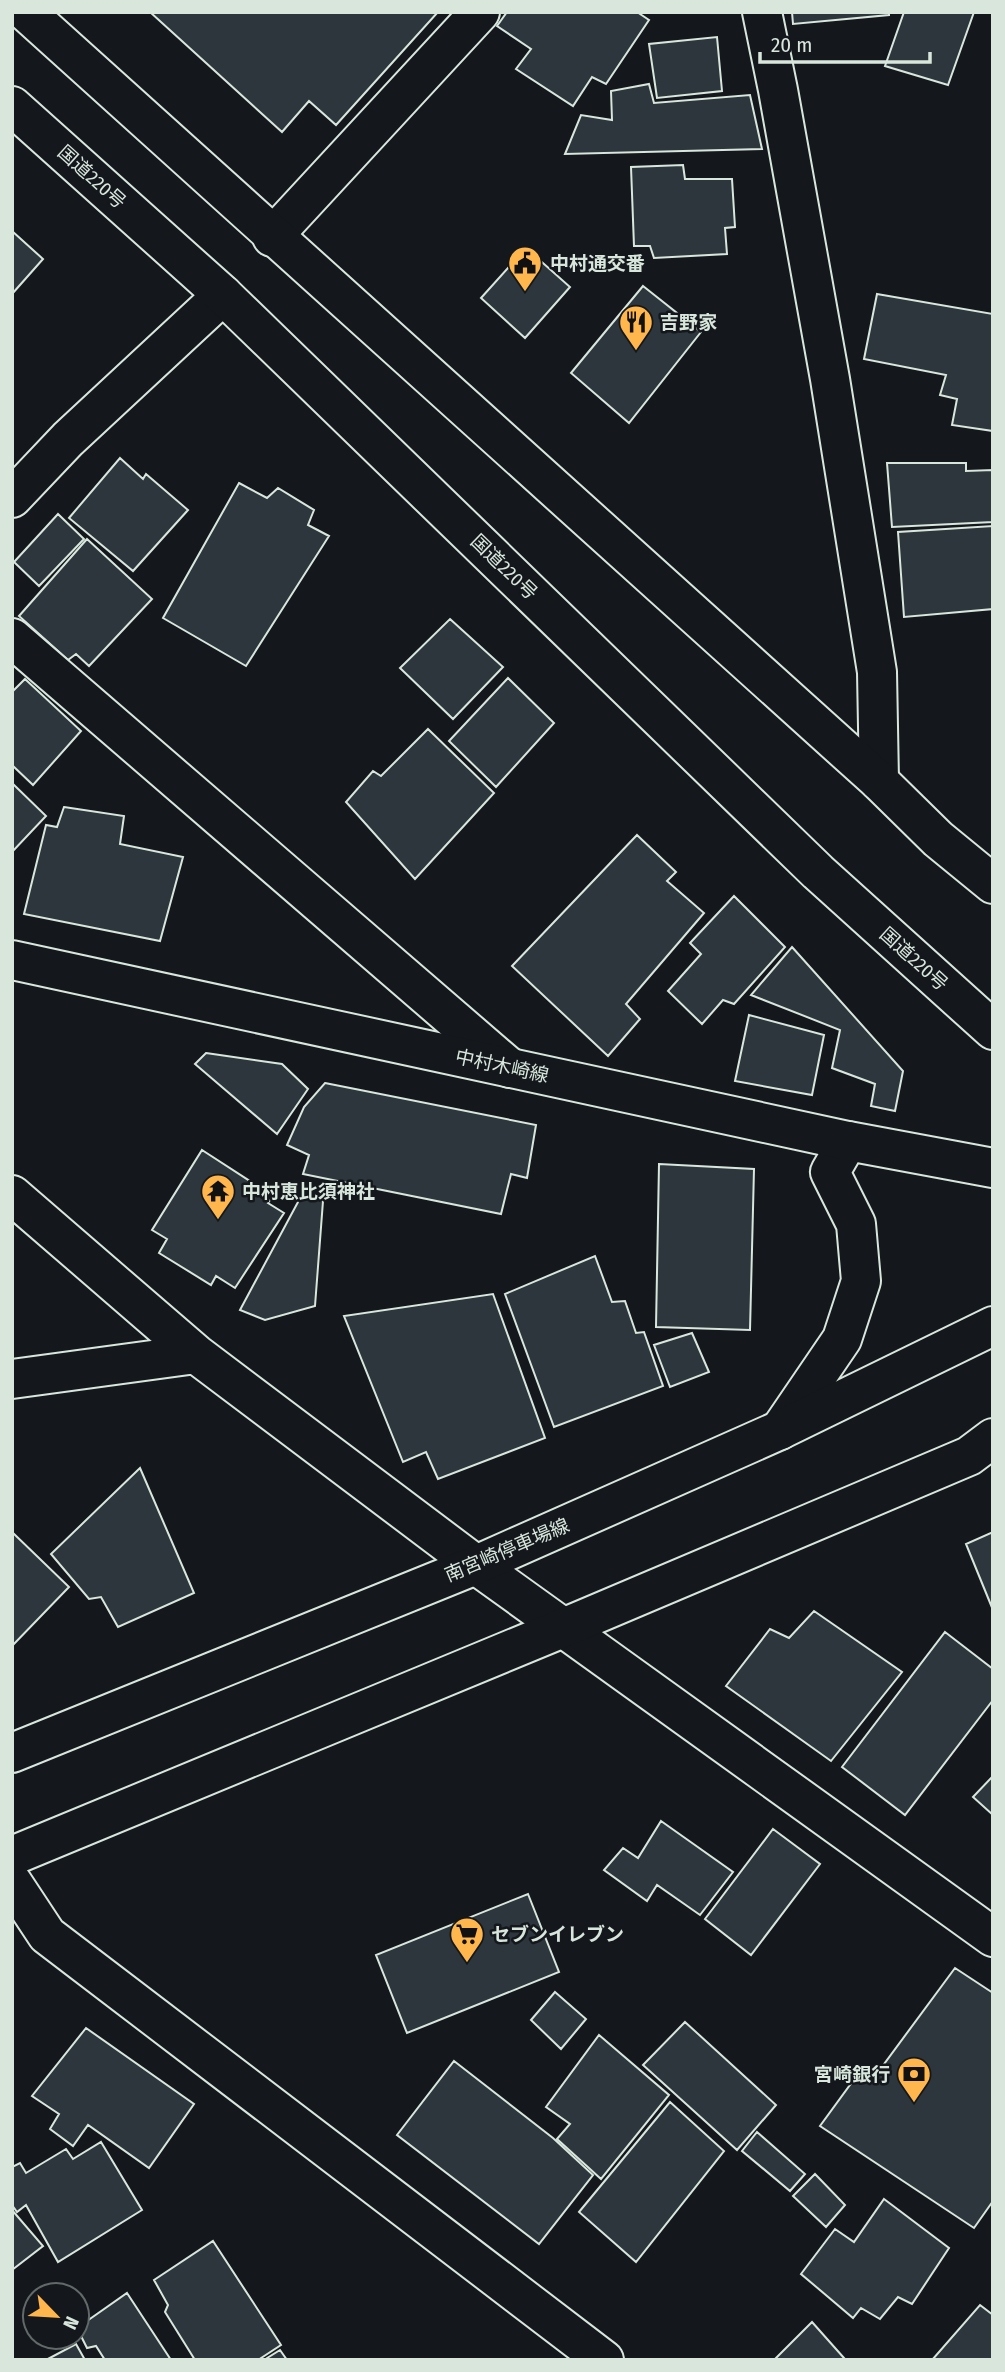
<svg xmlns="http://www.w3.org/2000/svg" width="1005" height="2372" font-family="'Fira Sans Condensed','Noto Sans JP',sans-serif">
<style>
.building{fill:#2c363c;stroke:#d8e6dc;stroke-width:2}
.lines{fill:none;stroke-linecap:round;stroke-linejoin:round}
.street-casing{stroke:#d8e6dc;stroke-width:42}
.secondary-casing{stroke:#d8e6dc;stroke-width:42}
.highway-casing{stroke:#d8e6dc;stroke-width:42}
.street{stroke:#14181c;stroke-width:38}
.secondary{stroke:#14181c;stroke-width:38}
.highway{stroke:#14181c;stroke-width:38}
.labels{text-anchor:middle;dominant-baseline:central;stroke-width:5;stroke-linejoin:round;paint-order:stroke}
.street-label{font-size:19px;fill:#d8e6dc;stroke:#14181c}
.poi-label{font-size:19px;font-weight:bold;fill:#d8e6dc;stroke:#14181c;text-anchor:start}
</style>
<rect width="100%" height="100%" fill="#14181c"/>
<!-- building -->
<path class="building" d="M150,12H438L336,125L309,101L282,132Z
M507,12H637L649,20L606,84L592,77L573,106L516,69L531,49L497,26Z
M792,12H889V15L793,24Z
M904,12H974L948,85L885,66Z
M717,37L722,91L657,98L649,44Z
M649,84L654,103L750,95L762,149L565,154L581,115L612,120L611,91Z
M683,165L685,179H732L735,227L725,228L727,254L654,258L650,246H634L631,167Z
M12,231L43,259L12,294Z
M526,248L570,287L525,338L481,298Z
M643,286L701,332L629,423L571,373Z
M877,294L993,314V431L952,425L957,399L940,395L946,375L864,359Z
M120,458L143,479L146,474L188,510L133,571L69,518Z
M887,463H966V471L993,470V522L892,527Z
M239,483L267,498L278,488L314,510L308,525L329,536L246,666L163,618Z
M58,514L84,539L39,586L14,562Z
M993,526V609L904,617L898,532Z
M87,539L152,599L89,666L76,654L68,660L19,616Z
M450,619L503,667L453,719L400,668Z
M508,678L554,723L496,787L449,741Z
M25,679L81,731L33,785L12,765V692Z
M428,729L494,793L415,879L346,802L373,771L381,776Z
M12,783L46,816L12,852Z
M64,807L124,816L120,844L183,857L160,941L24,914L46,825L57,827Z
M637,835L676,872L667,881L704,913L626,1004L640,1019L608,1056L512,966Z
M734,896L785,947L734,1004L723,1000L702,1024L668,991L701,954L690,943Z
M792,947L903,1071L895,1111L871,1106L875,1084L832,1068L840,1030L751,995Z
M749,1015L824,1035L812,1095L735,1081Z
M206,1053L282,1064L308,1089L277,1134L195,1064Z
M325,1083L536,1125L527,1178L511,1174L501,1214L303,1174L309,1155L287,1145L304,1107Z
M202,1150L273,1196L268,1203L284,1213L235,1288L216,1276L211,1285L159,1253L167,1239L152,1230Z
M659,1164L754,1169L750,1330L656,1327Z
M305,1189L323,1201L315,1306L265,1320L240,1310Z
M595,1256L612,1302L625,1301L636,1333L644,1332L663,1386L554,1427L505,1294Z
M493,1294L545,1438L438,1479L426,1452L403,1462L344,1316Z
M692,1333L709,1372L670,1387L654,1345Z
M140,1468L194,1593L118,1627L101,1597L89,1599L51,1554Z
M12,1532L69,1587L12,1646Z
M993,1532V1610L966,1544Z
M814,1611L902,1672L831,1761L726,1686L770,1629L789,1638Z
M945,1632L993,1669V1700L905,1815L842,1767Z
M993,1776V1815L973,1797Z
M661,1821L733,1872L700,1915L657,1885L647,1901L604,1870L623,1848L638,1858Z
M773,1829L820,1864L751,1955L705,1919Z
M528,1894L559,1972L407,2033L376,1955Z
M955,1968L993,1993V2201L974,2228L820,2126L858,2074L870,2083Z
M555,1992L586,2019L561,2049L531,2020Z
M685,2022L776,2105L737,2150L643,2065Z
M86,2028L194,2104L149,2168L88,2125L73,2146L50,2129L59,2114L32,2096Z
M599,2035L669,2095L601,2179L557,2139L570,2124L546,2107Z
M454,2061L553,2138L593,2175L539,2244L397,2135Z
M670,2102L724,2151L636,2262L579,2212Z
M757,2132L805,2174L790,2191L742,2151Z
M101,2142L142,2210L58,2262L26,2205L17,2212L12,2205V2167L20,2163L26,2173L66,2149L73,2159Z
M815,2174L845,2205L826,2227L793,2196Z
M884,2199L949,2248L912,2304L898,2297L880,2319L861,2308L853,2318L801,2274L835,2229L854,2242Z
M12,2210L43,2246L12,2270Z
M213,2241L281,2345L258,2360H195L165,2312L168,2305L154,2280Z
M127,2293L171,2360H105L96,2346L87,2348L77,2328Z
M980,2305L993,2315V2360H932Z
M812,2322L844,2358L842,2360H774Z
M76,2344L85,2360H46Z
M280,2350L287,2360H264Z"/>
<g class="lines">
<!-- street casing -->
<g class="street-casing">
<path id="street" d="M762,12L778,90L830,379L877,672L879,781
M272,237L480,12
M12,498L68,439L223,295
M12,638L510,1068
M12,1195L196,1354L476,1565L993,1937
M12,1379L196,1354
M780,1430L842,1339L861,1281L856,1224L830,1172L848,1141
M12,1882L47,1935L604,2360"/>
</g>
<!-- secondary casing -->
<g class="secondary-casing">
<path id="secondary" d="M12,960L848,1141L993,1168
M12,1753L476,1565L780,1430L993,1326
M12,1856L563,1628L969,1456L993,1438"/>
</g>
<!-- highway casing -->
<g class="highway-casing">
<path id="highway" d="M26,12L879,781L938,839L993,884
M12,106L223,295L818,872L993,1030"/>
</g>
<!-- street -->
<use href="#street" class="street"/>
<!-- secondary -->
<use href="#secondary" class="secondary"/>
<!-- highway -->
<use href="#highway" class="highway"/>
</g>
<!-- icons -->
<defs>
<g id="civic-pin" transform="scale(1.75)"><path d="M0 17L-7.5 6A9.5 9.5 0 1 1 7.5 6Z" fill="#ffb74d" stroke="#14181c"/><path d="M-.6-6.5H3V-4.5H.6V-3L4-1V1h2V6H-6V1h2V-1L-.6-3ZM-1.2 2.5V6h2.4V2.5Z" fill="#111"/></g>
<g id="restaurant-pin" transform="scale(1.75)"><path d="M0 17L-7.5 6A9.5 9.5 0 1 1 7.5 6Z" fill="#ffb74d" stroke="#14181c"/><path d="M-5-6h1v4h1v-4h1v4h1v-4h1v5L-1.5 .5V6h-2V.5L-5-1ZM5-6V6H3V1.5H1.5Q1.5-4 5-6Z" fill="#111"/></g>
<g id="temple-pin" transform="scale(1.75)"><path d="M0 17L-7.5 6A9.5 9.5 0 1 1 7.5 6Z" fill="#ffb74d" stroke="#14181c"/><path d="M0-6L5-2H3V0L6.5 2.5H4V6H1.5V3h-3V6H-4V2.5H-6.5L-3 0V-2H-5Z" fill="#111"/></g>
<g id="supermarket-pin" transform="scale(1.75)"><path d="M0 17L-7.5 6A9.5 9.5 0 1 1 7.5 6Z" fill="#ffb74d" stroke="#14181c"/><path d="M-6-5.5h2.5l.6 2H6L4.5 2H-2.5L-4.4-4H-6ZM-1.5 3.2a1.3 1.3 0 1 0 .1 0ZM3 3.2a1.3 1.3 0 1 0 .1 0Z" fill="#111"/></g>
<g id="bank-pin" transform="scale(1.75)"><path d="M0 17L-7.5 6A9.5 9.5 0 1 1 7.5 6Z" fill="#ffb74d" stroke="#14181c"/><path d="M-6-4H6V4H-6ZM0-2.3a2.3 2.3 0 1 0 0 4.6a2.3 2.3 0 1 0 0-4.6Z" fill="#111"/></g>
</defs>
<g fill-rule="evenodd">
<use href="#civic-pin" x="525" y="263"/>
<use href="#restaurant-pin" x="636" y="322"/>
<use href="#temple-pin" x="218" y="1191"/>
<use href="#supermarket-pin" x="467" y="1934"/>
<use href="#bank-pin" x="914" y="2074"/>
</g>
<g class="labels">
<!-- street labels -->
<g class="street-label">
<text transform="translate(92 177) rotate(42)">国道220号</text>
<text transform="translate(504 567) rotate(44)">国道220号</text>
<text transform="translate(914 959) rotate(42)">国道220号</text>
<text transform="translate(502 1066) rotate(12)">中村木崎線</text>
<text transform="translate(507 1550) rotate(-23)">南宮崎停車場線</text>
</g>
<!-- poi labels -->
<g class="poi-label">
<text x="550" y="263">中村通交番</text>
<text x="660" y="322">吉野家</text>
<text x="242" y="1191">中村恵比須神社</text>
<text x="491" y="1934">セブンイレブン</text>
<text x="890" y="2074" text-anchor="end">宮崎銀行</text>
</g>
</g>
<!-- border -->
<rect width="1005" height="2372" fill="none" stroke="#d8e6dc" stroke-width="28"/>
<!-- north arrow -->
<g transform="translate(56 2316) rotate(115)"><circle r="33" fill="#14181c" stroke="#626a69" stroke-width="2"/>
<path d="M0-5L12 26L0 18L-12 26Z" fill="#ffb74d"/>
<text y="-10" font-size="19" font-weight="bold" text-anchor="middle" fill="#d8e6dc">N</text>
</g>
<!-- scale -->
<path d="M760 52v10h170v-10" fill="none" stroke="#d8e6dc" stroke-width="3.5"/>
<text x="771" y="52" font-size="21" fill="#d8e6dc" stroke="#14181c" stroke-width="5" paint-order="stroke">20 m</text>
</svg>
